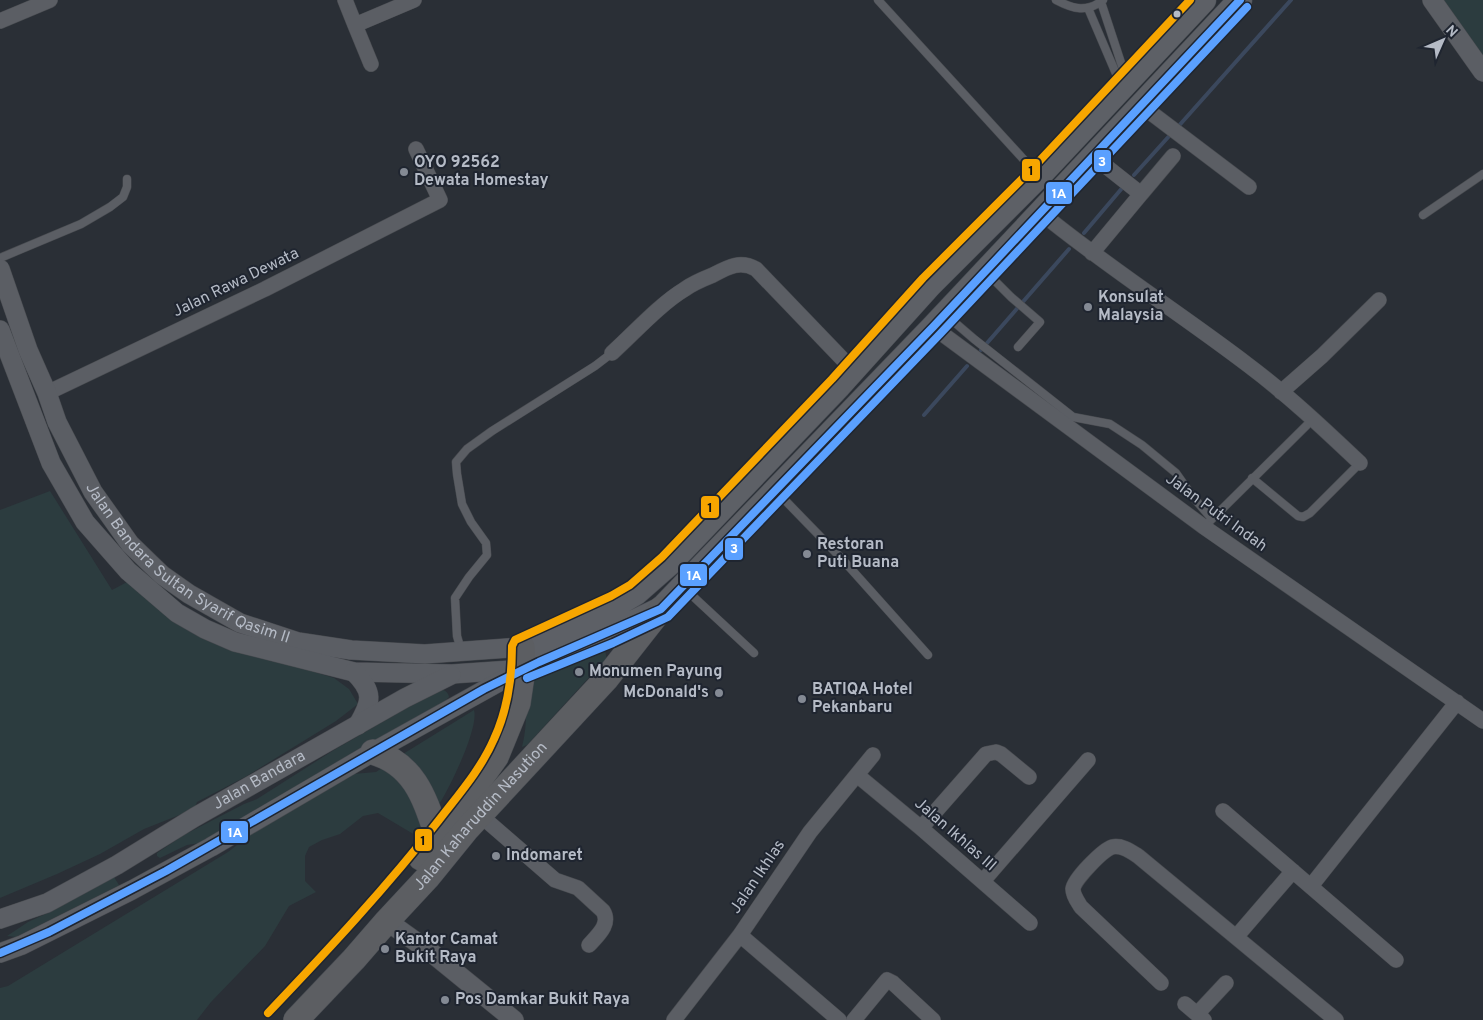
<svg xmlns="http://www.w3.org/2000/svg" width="1483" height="1020" font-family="Overpass,sans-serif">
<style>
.green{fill:#2c3c3f}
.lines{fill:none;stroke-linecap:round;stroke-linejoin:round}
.stream{stroke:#3b485d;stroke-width:4}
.service-casing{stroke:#474a4f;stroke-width:9}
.minor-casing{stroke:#474a4f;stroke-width:16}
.tertiary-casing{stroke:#474a4f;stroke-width:20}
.primary-casing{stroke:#484c53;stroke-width:25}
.trunk-casing{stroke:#474b51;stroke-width:26}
.service{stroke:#5b5e64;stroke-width:8}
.minor{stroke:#5b5e64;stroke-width:15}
.tertiary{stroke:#5b5e64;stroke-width:19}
.primary{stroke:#5d6066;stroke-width:24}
.trunk{stroke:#5c5e62;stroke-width:25}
.bus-1-casing{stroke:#1f2530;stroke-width:11}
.bus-2-casing{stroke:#1f2530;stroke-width:11}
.bus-3-casing{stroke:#1f2530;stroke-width:11}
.bus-1{stroke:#5aa0ff;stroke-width:8}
.bus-2{stroke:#5aa0ff;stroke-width:8}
.bus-3{stroke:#f7a600;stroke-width:8}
.bus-dot{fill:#b5bbc6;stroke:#1f2530;stroke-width:2}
.poi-dot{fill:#848a94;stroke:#1f2530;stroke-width:2}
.labels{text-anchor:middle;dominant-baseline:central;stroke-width:4;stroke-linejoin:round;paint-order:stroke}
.poi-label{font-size:16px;font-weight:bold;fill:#b5bbc6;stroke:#1f2530;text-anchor:start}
.street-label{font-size:16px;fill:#b5bbc6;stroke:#1f2530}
.line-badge{stroke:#1f2530;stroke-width:2}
.badge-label{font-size:14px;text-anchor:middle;font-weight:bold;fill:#fff}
.pale-badge-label{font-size:14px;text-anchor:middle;font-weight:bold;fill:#111}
</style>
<rect width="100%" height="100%" fill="#2a2f36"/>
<!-- green -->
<path class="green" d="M1440,0H1483V58Z
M50,491L112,590L129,581L218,642L334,678L349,689L358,704L336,721L245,777L197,802L195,807L192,810L144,829L100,854L57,874L0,898V510Z
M605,650L607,660L594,672L527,745L522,747C528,724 526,701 525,678L585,659Z
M440,689C445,690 448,692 449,697L445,701L200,843L187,845L160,858L157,856V853L184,835L244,804L257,799L334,750Z
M474,710C479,727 451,785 441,801C434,813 424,824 415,835L378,813L363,816L340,834L322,840L309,847L305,856V881L316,892L289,906L265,946L211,1002L197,1020H0V988L8,986L228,852L280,812L353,774L376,772L403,754Z
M114,877L122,890L16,937L7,936L28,922L54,910Z"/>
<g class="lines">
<!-- stream -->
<path class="stream" d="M1176,129L1291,0
M1134,175L1171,134
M1084,233L1123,187
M981,350L1069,249
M924,415L967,366"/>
<!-- service casing -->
<g class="service-casing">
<path id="service" d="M878,0L1037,174
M1056,0C1073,9 1087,13 1103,0
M1101,2L1126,78
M1088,8L1120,83
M1423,215L1483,174
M0,258L81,224L110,207L123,197L127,187V179
M987,273L1011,297L1040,322L1018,347
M946,315L974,339L1073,417
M1059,417H1073L1110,424L1142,445L1176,473L1193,497L1212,519
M1252,478L1298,516L1303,517L1310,513L1360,463
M777,492L843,560L928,655
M1209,522L1312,420
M684,588L754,653
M461,650L457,636L455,598L469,577L487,555L486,543L471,522L462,504L457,474L456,462L467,449L492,431L595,366L612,353"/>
</g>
<!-- minor casing -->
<g class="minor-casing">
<path id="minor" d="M345,0L355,25L414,0
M0,21L50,0
M355,25L371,64
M1142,106L1249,187
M1141,194L1173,156
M1040,212C1107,267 1180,313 1248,365C1288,395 1324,429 1360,463
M1092,253L1141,194L1093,156
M933,327L1204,527L1483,721
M612,353C634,333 660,304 685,289C693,283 703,279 713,275C728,267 740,260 756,269L853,370
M1281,392L1322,356L1379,300
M47,393L265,289L440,200L416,149
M857,775L921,828L1030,923
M1223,811L1396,960
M480,815L555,880L578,888L603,911C611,924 598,935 589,945
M921,828L986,754L996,752L1001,754L1029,777
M983,881L1088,760
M1311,886L1457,702
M740,935L839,1020
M1236,937L1293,871
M1161,983L1081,907C1078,902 1073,896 1073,889C1074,879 1103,850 1112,847C1122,845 1130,851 1138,856L1336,1020
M1185,1004L1204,1020
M1197,1014L1226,983
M674,1020L740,935L810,832L873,755
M854,1020L887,980L893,983L933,1020"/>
</g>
<!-- tertiary casing -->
<g class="tertiary-casing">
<g id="tertiary">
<path d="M1432,0L1483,72"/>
<path id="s1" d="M0,269L28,350L47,393L57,422L93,492L130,544L162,575L189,594L240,623L298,642L351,650L425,654L522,647"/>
<path d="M0,330L51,463L85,522L128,571L177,613L205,629L235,642L354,672L452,674L523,669"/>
<path d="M354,672C374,692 372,701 358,725"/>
<path id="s2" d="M0,919L47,903L117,865L195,817L405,698L451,675"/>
<path d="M387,921L433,954L514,1020"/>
<path d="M0,953L22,945L132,890L211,847L373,752L515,673"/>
</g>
</g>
<!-- primary casing -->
<g class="primary-casing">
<path id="primary" d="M522,647L616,605L636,593L669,564L839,386L930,285L1039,176L1204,0
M523,669L609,634L661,609L933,327L1240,0"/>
</g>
<!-- trunk casing -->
<g class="trunk-casing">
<g id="trunk">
<path d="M373,752C416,765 425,800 438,838"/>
<path d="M421,858L438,838L496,757L518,703L523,669L522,647"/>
<path id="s3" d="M296,1020L354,959L387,921L427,878L466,830L606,679L661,609"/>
</g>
</g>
<!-- service -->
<use href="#service" class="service"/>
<!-- minor -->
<use href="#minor" class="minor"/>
<!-- tertiary -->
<use href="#tertiary" class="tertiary"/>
<!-- primary -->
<use href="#primary" class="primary"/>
<!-- trunk -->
<use href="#trunk" class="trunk"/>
<!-- bus-1 casing -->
<g class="bus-1-casing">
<path id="bus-1" d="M0,953L49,932L166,871L484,689L539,662L661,609L933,327L1240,0"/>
</g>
<!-- bus-2 casing -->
<g class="bus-2-casing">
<path id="bus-2" d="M527,678L613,643L668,617L940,334L1247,7"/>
</g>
<!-- bus-3 casing -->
<g class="bus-3-casing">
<path id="bus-3" d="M268,1013C327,951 386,888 439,820C459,794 481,769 494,739C508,709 512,679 512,646L515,640L611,596L630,585L662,557L832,379L923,278L1032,169L1190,0"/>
</g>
<!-- bus-1 -->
<use href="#bus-1" class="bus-1"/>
<!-- bus-2 -->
<use href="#bus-2" class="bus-2"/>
<!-- bus-3 -->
<use href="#bus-3" class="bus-3"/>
</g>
<!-- markers -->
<circle class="bus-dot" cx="1177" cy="14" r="4.5"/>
<g class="poi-dot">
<circle cx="404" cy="172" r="5"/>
<circle cx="1088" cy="307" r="5"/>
<circle cx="807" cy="554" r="5"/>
<circle cx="579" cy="672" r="5"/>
<circle cx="719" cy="693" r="5"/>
<circle cx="802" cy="699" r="5"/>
<circle cx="496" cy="856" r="5"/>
<circle cx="385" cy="949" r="5"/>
<circle cx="445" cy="1000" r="5"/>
</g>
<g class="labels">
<!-- poi labels -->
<g class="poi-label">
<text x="414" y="163">OYO 92562<tspan x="414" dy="18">Dewata Homestay</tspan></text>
<text x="1098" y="298">Konsulat<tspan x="1098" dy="18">Malaysia</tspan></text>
<text x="817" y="545">Restoran<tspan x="817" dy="18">Puti Buana</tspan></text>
<text x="589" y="672">Monumen Payung</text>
<text x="812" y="690">BATIQA Hotel<tspan x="812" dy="18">Pekanbaru</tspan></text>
<text x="709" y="693" text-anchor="end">McDonald's</text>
<text x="506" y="856">Indomaret</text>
<text x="395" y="940">Kantor Camat<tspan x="395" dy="18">Bukit Raya</tspan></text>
<text x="455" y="1000">Pos Damkar Bukit Raya</text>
</g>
<!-- street labels -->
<g class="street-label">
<text transform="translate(236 283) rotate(-26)">Jalan Rawa Dewata</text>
<text transform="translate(1216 513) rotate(36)">Jalan Putri Indah</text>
<text stroke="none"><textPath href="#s1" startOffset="364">Jalan Bandara Sultan Syarif Qasim II</textPath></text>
<text stroke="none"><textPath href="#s2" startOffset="295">Jalan Bandara</textPath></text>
<text stroke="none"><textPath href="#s3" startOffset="275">Jalan Kaharuddin Nasution</textPath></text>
<text transform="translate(955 835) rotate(41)">Jalan Ikhlas III</text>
<text transform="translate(758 877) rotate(-56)">Jalan Ikhlas</text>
</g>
</g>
<g class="line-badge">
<rect x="1093" y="149" width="19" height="24" rx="5" fill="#5aa0ff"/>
<rect x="1021" y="158" width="20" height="24" rx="5" fill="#f7a600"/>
<rect x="1045" y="181" width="28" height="24" rx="5" fill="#5aa0ff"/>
<rect x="700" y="495" width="20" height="24" rx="5" fill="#f7a600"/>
<rect x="724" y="537" width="20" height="24" rx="5" fill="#5aa0ff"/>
<rect x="679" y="563" width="29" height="24" rx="5" fill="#5aa0ff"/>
<rect x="220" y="820" width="29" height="24" rx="5" fill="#5aa0ff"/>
<rect x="414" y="828" width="19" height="24" rx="5" fill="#f7a600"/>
</g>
<g class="badge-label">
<text x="1102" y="166">3</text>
<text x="1059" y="198">1A</text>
<text x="734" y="553">3</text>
<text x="694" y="580">1A</text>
<text x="235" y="837">1A</text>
</g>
<g class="pale-badge-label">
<text x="1031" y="175">1</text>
<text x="710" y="512">1</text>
<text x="423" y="845">1</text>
</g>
<!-- north arrow -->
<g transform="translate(1443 40) rotate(45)" stroke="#1f2530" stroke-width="4" paint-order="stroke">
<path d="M0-4L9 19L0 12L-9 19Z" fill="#b5bbc6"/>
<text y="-8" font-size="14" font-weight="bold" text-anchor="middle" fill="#b5bbc6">N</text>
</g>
</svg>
